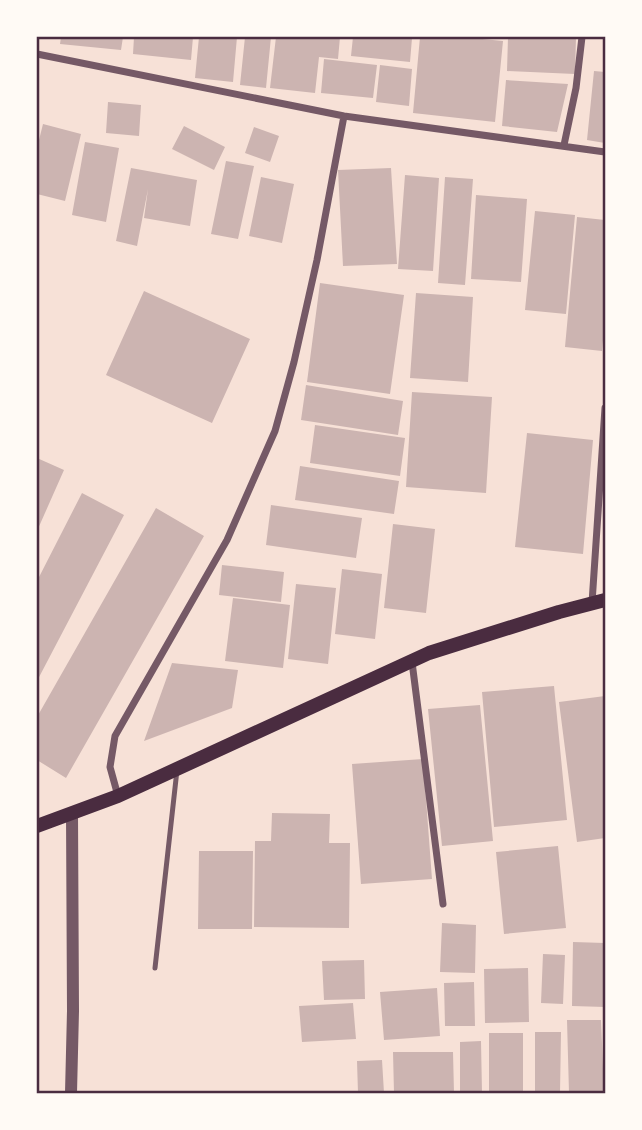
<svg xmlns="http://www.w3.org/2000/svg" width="642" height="1130" font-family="'Nunito Sans',sans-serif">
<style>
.building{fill:#ccb4b1}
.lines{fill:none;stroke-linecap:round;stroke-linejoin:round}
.service{stroke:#755966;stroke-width:5}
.minor{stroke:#755966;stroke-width:7}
.tertiary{stroke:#755966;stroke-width:12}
.secondary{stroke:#4a2c40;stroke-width:14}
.neatline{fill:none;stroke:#4a2c40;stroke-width:2.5}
</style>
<rect width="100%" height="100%" fill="#f7e1d7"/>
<!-- building -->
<path class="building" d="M61,37H123L121,50L60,44Z
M134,37H193L191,60L133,54Z
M199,37H237L233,82L195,78Z
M245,37H271L266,88L240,85Z
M276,37H340L338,59L319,57L315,93L270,88Z
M353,37L412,38L410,62L351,56Z
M420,37H462L503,41L495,122L413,113Z
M508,37H576L575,74L507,71Z
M324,59L377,65L373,98L321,93Z
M380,65L412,69L409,106L376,102Z
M594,71L605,72V143L587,140Z
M506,80L568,84L557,132L502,126Z
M108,102L141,105L139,136L106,133Z
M43,124L81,134L65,201L37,194V148Z
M184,126L225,147L214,170L172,149Z
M254,127L279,136L270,162L245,153Z
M85,142L119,148L106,222L72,215Z
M226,161L254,166L238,239L211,234Z
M131,168L197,180L190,226L144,218L148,189L137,246L116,241Z
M391,168L397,264L343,266L338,170Z
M405,175L439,178L433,271L398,269Z
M261,177L294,184L282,243L249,236Z
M445,177L473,179L465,285L438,283Z
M476,195L527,199L521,282L471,279Z
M535,211L575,215L566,314L525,310Z
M577,217L605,220V318L602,351L565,347Z
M320,283L404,295L390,394L307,382Z
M144,291L250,339L212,423L106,375Z
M416,293L473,297L468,382L410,378Z
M306,385L403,401L398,435L301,420Z
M412,392L492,397L486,493L406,487Z
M315,425L405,438L400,476L310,463Z
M527,433L593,440L583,554L515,547Z
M37,458L64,470L37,531Z
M300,466L399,481L394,514L295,500Z
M82,493L124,515L37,681V581Z
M271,505L362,518L356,558L266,545Z
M156,508L204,536L66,778L37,760V717Z
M393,524L435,529L426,613L384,608Z
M222,565L284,572L281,602L219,595Z
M342,569L382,574L375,639L335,634Z
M296,584L336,588L328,664L288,659Z
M233,598L290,605L283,668L225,661Z
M172,663L238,670L232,708L144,741Z
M554,686L567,820L494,827L482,692Z
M605,696V838L577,842L559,702Z
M480,705L493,841L442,846L428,709Z
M423,759L432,879L361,884L352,764Z
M272,813L330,814L329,843H350L349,928L254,927L255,841H271Z
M558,846L566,928L504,934L496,852Z
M199,851H253L252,929H198Z
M442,923L476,925L475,973L440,972Z
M573,942L605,943V1007L572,1006Z
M543,954L565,955L563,1004L541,1003Z
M364,960L365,999L324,1000L322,961Z
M528,968L529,1022L485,1023L484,969Z
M474,982L475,1026H445L444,983Z
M437,988L440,1036L384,1040L380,992Z
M353,1003L356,1039L302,1042L299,1006Z
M567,1020H601L604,1093H569Z
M535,1032H561L560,1093H535Z
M489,1033H523V1093H489Z
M481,1041L482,1093H460V1042Z
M393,1052H453L454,1093H394Z
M382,1060L384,1093H358L357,1061Z"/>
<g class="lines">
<!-- service -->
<path class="service" d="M155,968L177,770"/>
<!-- minor -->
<path class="minor" d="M37,54L344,116L605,152
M564,145L576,88L582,37
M592,603L605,408
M412,662L443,904
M118,796L110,767L115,736L227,540L275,431L294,362L317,260L344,116"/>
<!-- tertiary -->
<path class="tertiary" d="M71,1093L73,1011L72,813"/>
<!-- secondary -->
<path class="secondary" d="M37,826L118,796L429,653L559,612L605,600"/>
</g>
<!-- border -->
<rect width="642" height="1130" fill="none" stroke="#fffaf5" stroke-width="77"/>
<rect x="38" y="38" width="566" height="1054" class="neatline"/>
</svg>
